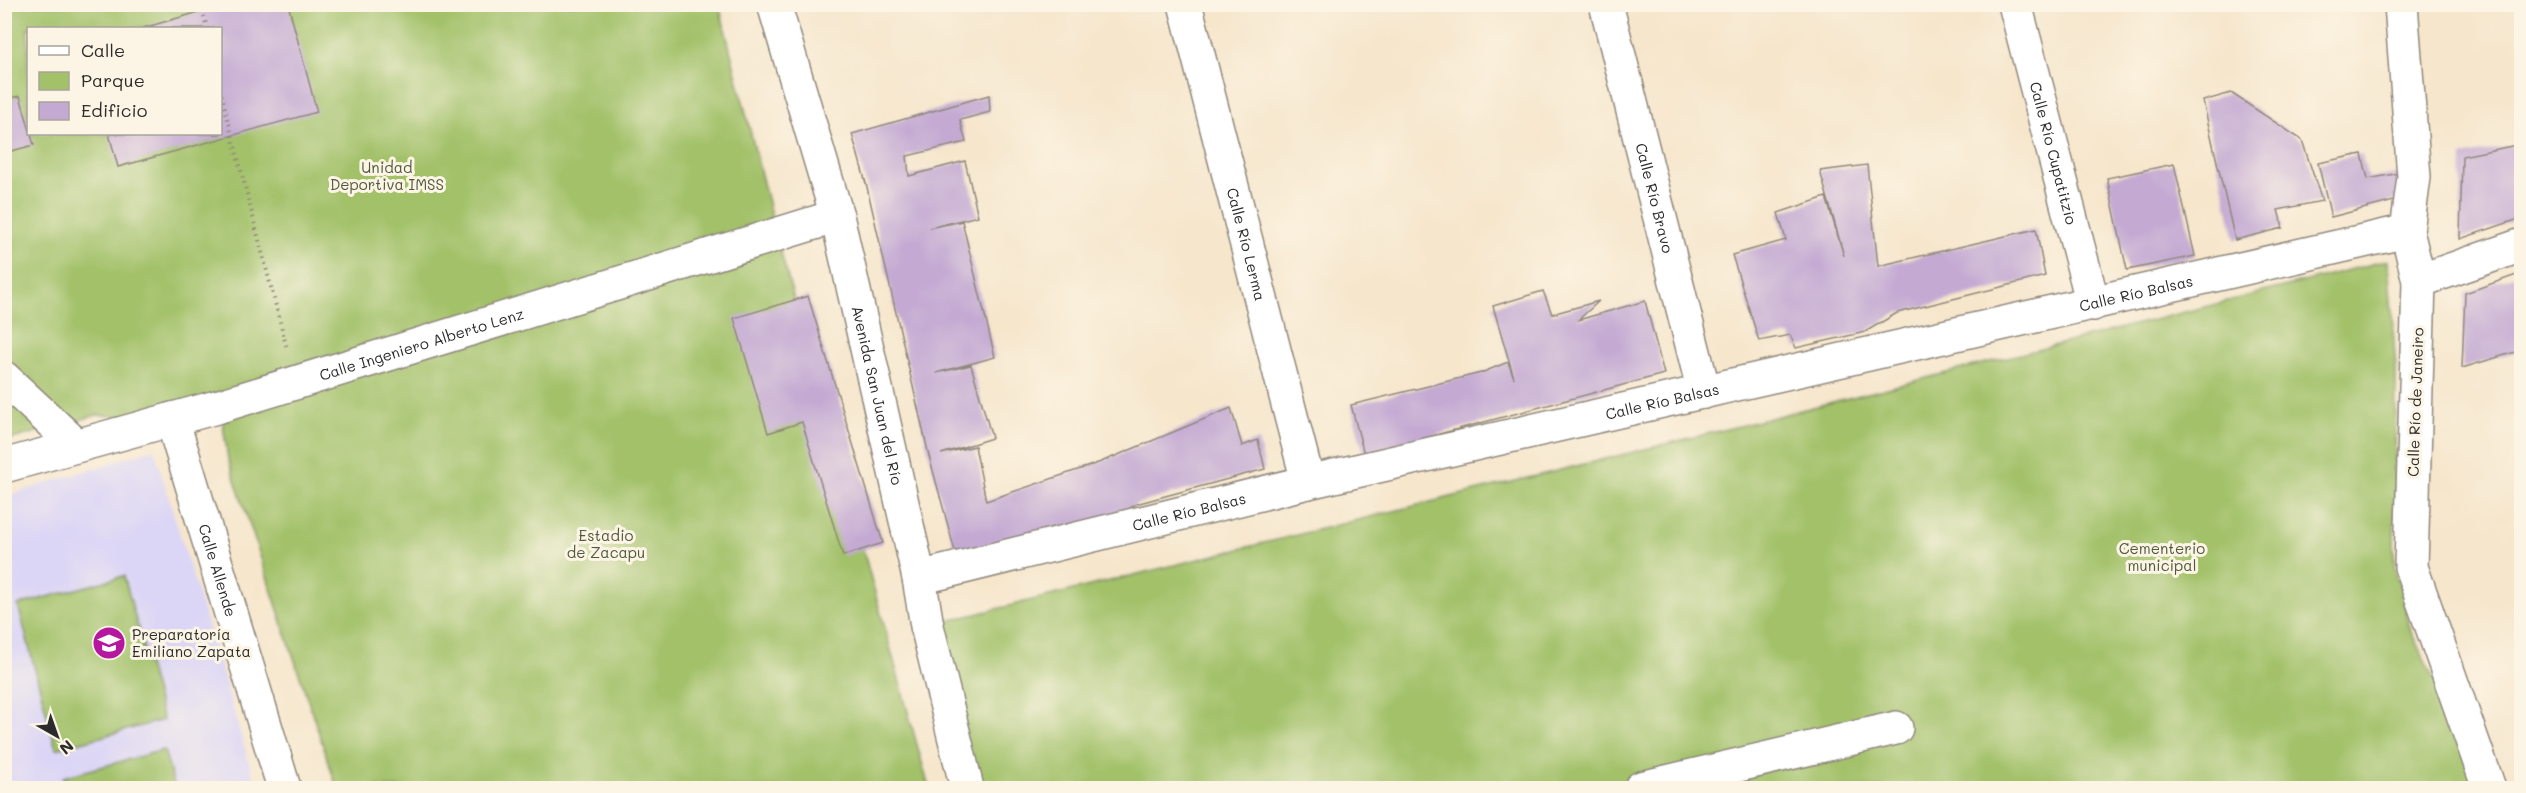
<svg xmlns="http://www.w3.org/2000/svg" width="2526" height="793" font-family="Mali,sans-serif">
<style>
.built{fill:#dcd6f6}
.green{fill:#a2c169;stroke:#66764a;stroke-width:1.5;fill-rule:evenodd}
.building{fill:#c4aad3}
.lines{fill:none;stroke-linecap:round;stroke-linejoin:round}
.minor-casing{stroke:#90887c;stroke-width:36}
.path{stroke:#90887c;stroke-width:4;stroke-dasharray:1.5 4.5;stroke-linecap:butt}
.minor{stroke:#fff;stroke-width:33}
.labels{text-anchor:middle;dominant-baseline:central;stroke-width:6;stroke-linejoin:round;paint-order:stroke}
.street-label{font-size:15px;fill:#2b2b2b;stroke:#fcf5e5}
.park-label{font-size:15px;fill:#4f583e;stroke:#fcf5e5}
.poi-label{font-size:15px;fill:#2b2b2b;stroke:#fcf5e5;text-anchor:start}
</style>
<rect width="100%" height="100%" fill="#fcf5e5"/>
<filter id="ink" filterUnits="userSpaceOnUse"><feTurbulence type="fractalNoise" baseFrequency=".0167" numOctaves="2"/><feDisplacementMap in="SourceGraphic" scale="12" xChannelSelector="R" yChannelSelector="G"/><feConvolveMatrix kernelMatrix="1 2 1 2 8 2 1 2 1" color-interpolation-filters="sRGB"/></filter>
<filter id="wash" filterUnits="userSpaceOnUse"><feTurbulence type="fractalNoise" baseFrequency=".008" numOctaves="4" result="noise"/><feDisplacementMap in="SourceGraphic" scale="24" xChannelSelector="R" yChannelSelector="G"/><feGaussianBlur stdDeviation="1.35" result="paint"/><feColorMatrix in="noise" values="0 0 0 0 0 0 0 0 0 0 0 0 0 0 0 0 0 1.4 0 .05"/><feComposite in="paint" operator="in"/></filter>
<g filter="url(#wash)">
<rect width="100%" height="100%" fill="#f6e6cc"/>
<!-- built -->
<path class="built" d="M154,449L257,788H5L4,497Z"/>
<!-- green -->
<path class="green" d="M5,5H719L776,235L929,788H337L228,459L220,406L172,419L97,415L5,441ZM28,28H220V134H28Z
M2388,260L2396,370L2394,563L2411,632L2452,718L2475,788H967L927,626L1739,426Z
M124,576L163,720L56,749L18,605Z
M164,750L175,788H66L63,777Z"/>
<g id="blocks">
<!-- building -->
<path class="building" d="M227,4H288L317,112L118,167L109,134H220V28H143Z
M2231,93L2302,140L2322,201L2278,210L2283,228L2235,240L2203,101Z
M989,95L990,112L960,120L966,142L907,156L909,176L965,161L978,216L929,228L962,221L995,357L936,373L971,365L992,438L941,454L975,446L986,501L1101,462L1231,408L1242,446L1258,440L1265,469L1136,504L1118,516L959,566L929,456L867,187L852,134Z
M20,96L34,145L4,153V100Z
M2522,144V218L2460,239L2462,156Z
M2362,154L2368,179L2400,173L2398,200L2331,217L2318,163Z
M2174,164L2195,256L2127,270L2107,178Z
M1867,165L1878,266L2036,229L2045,276L1897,313L1865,332L1796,348L1790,335L1759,341L1732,255L1786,240L1778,213L1826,197L1844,256L1820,171Z
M2522,273V350L2462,368L2465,293Z
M1543,291L1552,314L1599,301L1578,320L1645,301L1664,374L1364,454L1351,405L1481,373L1508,362L1514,378L1493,306Z
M808,296L883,543L843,556L802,422L768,433L734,318Z"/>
</g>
</g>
<g filter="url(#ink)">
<use href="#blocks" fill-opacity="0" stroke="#90887c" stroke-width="1.5"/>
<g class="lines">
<!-- minor casing -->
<g class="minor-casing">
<g id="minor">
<path id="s1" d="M774,4L837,216L919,578L927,626L967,788"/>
<path id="s2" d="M1185,4L1308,482"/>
<path id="s3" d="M1606,4L1704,392"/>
<path id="s4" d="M2015,4L2093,304"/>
<path d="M2401,4L2414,177L2407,231L2419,281L2411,567L2489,788"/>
<path d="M2419,281L2522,245"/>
<path d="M4,378L76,445"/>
<path id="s5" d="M172,419L284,788"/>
<path id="s6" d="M4,466L220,406L837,216"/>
<path id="s7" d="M919,578L1308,482L2407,231"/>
<path d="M1641,788L1896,728"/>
</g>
</g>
<!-- path -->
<path class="path" d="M201,4L207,28
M220,89L287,349"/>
<!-- minor -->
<use href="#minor" class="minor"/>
</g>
</g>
<!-- icons -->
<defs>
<g id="school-disc" transform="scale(1.725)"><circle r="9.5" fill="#b5179e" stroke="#fcf5e5"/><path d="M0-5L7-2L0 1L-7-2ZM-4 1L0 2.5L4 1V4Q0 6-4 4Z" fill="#fff"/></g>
</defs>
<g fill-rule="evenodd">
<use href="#school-disc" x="109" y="643"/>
</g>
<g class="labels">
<!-- street labels -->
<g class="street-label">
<text stroke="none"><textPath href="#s4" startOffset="154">Calle Río Cupatitzio</textPath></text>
<text stroke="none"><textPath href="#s3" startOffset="200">Calle Río Bravo</textPath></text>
<text stroke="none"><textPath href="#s2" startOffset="248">Calle Río Lerma</textPath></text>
<text stroke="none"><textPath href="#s7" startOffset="1250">Calle Río Balsas</textPath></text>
<text stroke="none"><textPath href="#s6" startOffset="435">Calle Ingeniero Alberto Lenz</textPath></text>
<text stroke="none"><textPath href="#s1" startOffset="405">Avenida San Juan del Río</textPath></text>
<text stroke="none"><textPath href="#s7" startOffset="764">Calle Río Balsas</textPath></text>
<text transform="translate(2415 402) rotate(-88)">Calle Río de Janeiro</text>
<text stroke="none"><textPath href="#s7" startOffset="278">Calle Río Balsas</textPath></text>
<text stroke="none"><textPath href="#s5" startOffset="158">Calle Allende</textPath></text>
</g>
<!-- park labels -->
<g class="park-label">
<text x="387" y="167">Unidad<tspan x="387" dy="17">Deportiva IMSS</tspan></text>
<text x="606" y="535">Estadio<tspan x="606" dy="17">de Zacapu</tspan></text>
<text x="2162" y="548">Cementerio<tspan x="2162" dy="17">municipal</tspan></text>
</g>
<!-- poi labels -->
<g class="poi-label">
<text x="132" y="634">Preparatoría<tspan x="132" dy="17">Emiliano Zapata</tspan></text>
</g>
</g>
<!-- margin -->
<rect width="2526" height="793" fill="none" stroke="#fcf5e5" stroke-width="24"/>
<!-- legend -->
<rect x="27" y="27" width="195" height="108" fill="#fcf5e5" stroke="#a8a49b" stroke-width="1.5"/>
<rect x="39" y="46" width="30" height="9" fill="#ffffff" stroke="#a8a49b" stroke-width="1.5"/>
<text x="81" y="57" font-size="18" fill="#2b2b2b">Calle</text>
<rect x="39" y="72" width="30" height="18" fill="#a2c169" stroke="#a8a49b" stroke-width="1.5"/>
<text x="81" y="87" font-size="18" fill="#2b2b2b">Parque</text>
<rect x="39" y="102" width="30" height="18" fill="#c4aad3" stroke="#a8a49b" stroke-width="1.5"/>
<text x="81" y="117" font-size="18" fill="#2b2b2b">Edificio</text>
<!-- north arrow -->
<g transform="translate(57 736) rotate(140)" stroke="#fcf5e5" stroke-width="4.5" paint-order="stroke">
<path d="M0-4.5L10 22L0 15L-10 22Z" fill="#2b2b2b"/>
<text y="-9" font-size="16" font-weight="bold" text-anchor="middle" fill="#2b2b2b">N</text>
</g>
</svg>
